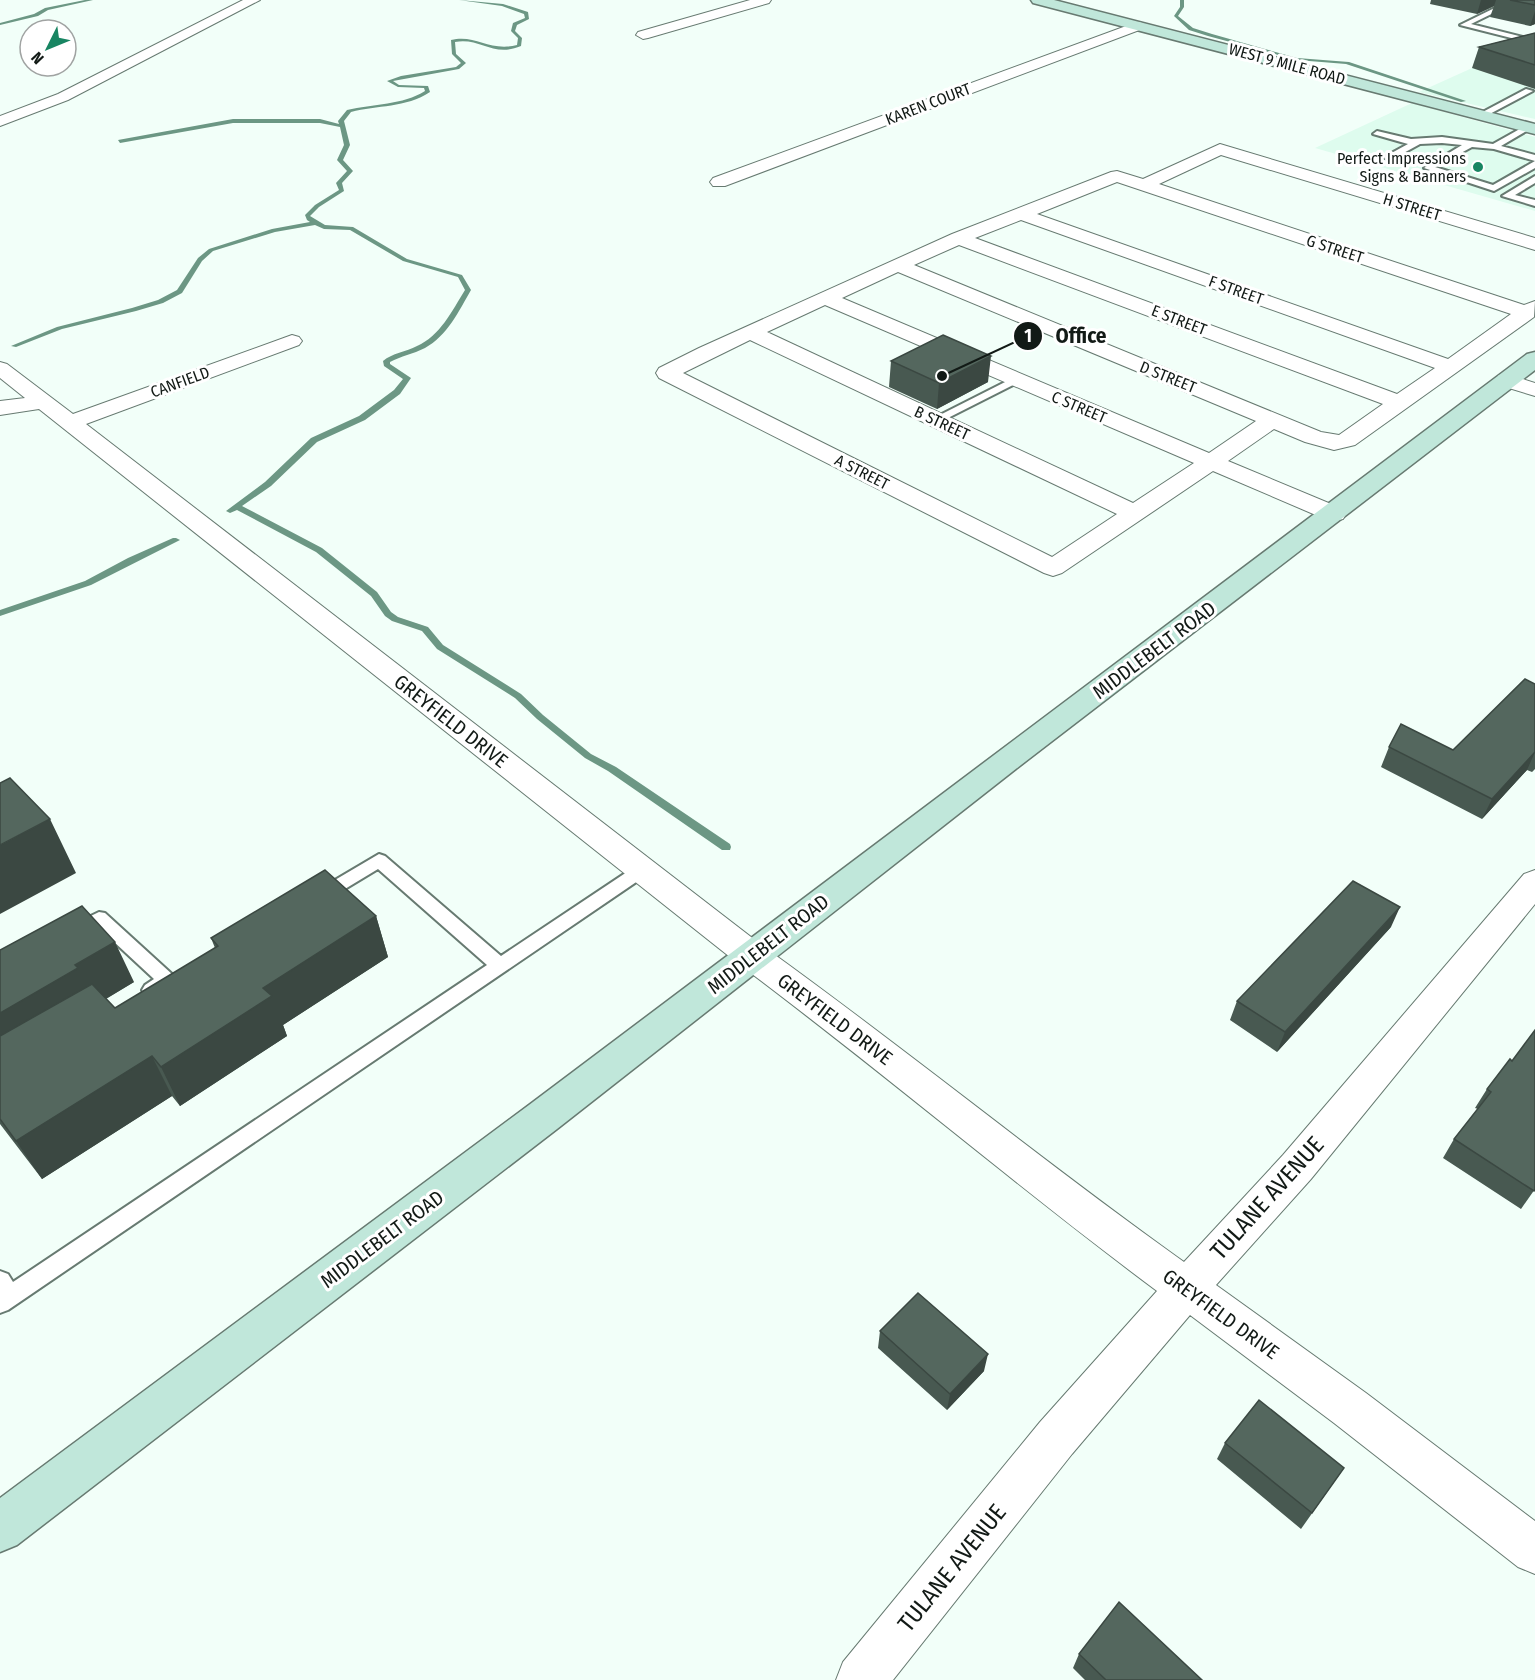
<svg xmlns="http://www.w3.org/2000/svg" width="1535" height="1680" font-family="'Fira Sans Condensed',sans-serif">
<style>
.built{fill:#defcee}
.lines{fill:none;stroke-linecap:round;stroke-linejoin:round}
.stream{fill:#6c9784;fill-rule:evenodd}
.lane-casing{stroke:#677a71;stroke-width:4}
.street-casing{stroke:#677a71;stroke-width:2}
.secondary-casing{stroke:#677a71;stroke-width:3}
.lane{fill:#fff;fill-rule:evenodd}
.street{fill:#fff;fill-rule:evenodd}
.secondary{fill:#c0e7da;fill-rule:evenodd}
.wall{fill:#485951}
.shaded-wall{fill:#3b4842}
.building{fill:#54675e;stroke:#3b4842;stroke-width:1.5}
.poi-dot{fill:#188562;stroke:#fff;stroke-width:2}
.labels{text-anchor:middle;dominant-baseline:central;stroke-width:6;stroke-linejoin:round;paint-order:stroke}
.far-street-label{font-size:16px;fill:#121a16;stroke:#fff}
.far-poi-label{font-size:16px;fill:#121a16;stroke:#fff;text-anchor:end}
.street-label{font-size:20px;fill:#121a16;stroke:#fff}
.near-street-label{font-size:24px;fill:#121a16;stroke:#fff}
.leader{fill:none;stroke:#121a16;stroke-width:2}
.callout-dot{fill:#121a16;stroke:#fff;stroke-width:2}
.mark-label{font-size:18px;text-anchor:middle;font-weight:bold;fill:#fff}
.callout-label{font-size:21px;text-anchor:middle;font-weight:bold;fill:#121a16;stroke:#fff;stroke-width:6;stroke-linejoin:round;paint-order:stroke}
</style>
<rect width="100%" height="100%" fill="#f2fff9"/>
<!-- built -->
<path class="built" d="M1501,55L1535,68V119L1419,92Z
M1412,103L1535,137V211L1315,148Z"/>
<g class="lines">
<!-- stream -->
<path class="stream" d="M85,0H93L48,10L38,16L0,25V23L34,14L45,8Z
M459,0L503,4L528,12L529,19L517,25L515,31L522,38L521,46C493,58 480,37 455,42L456,54L466,63L459,69L393,81L399,85L428,86L430,92C406,108 377,105 351,112L344,121L350,145L343,160L353,171L342,183L344,191L319,207L310,216L325,225L353,227L407,259L462,275L471,290C459,311 447,336 425,348C413,354 401,356 390,362V364L411,378L400,394L365,420L317,442L271,486L242,506L322,548L377,592L391,612L398,617L428,627L443,645L521,694L543,715L591,754L616,767L730,844L731,847L730,850H722L608,771L585,758L537,719L515,698L437,649L422,631L392,621L385,616L371,596L316,552L237,510L230,513L226,511L265,482L311,438L359,416L394,390L403,379L384,366L383,361C392,353 406,352 417,346C440,336 452,311 465,290L458,277L403,261L350,230L324,229L315,225L275,232L213,251L202,261L182,293L163,303L136,311L62,329L16,347L11,346L57,327L132,308L158,300L177,290L198,258L209,249L272,229L310,222L307,220L305,215L315,205L339,190L336,183L347,171L337,160L344,145L340,127L320,123H233L120,143L118,140L233,119H320L339,124L338,121L347,110C373,104 403,105 425,91L424,88L398,87L387,81L401,76L456,67L461,63L452,54L451,40C476,34 489,52 517,45L518,38L511,31L513,23L525,18L524,14L502,6Z
M1180,0H1184V7L1178,16L1193,28L1212,34L1297,58L1349,62L1466,101L1461,102L1346,64L1297,60L1208,36L1189,30L1174,16L1180,7Z
M173,538H176L180,540L91,585L0,616V610L85,581L128,558Z"/>
<!-- lane casing -->
<g class="lane-casing">
<path id="lane" d="M1511,0H1520L1471,24L1535,40V44L1460,25Z
M1526,89L1533,91L1484,117L1477,115Z
M1527,125H1530V129L1501,146L1535,155V161L1494,149L1472,147L1435,167L1493,185L1535,161V168L1494,191L1424,168L1462,145L1442,143L1420,144L1389,161L1385,158L1386,156L1408,144L1373,134L1377,131L1411,139L1442,137L1493,144Z
M1535,176V183L1515,195L1535,200V206L1502,196Z
M1015,377L1021,380L1019,382L940,422L936,424L930,420Z
M379,854L385,856L501,956L636,866H648L650,870L648,874L8,1310L0,1313V1271L8,1274L13,1282L487,965L378,869L330,898L324,900L318,898L315,894L318,890Z
M99,912L105,913L173,975L176,980C171,990 156,999 145,995L142,990L145,985L154,979L98,927C88,932 80,939 70,936L67,931L70,926Z"/>
</g>
<!-- street casing -->
<g class="street-casing">
<path id="street" d="M243,0H260L68,100L0,126V116L58,94Z
M750,0H771L769,3L648,38L643,39L636,35L638,32Z
M1137,22L1142,23L1144,26L1142,29L725,186H713L710,182L713,178Z
M1220,144L1535,238V250L1221,155L1159,184L1524,305L1535,301L1534,317L1355,445L1334,450L1305,442L1274,429L1228,461L1343,509L1346,514L1343,519L1334,521L1325,519L1213,471L1062,573L1053,576L1044,573L659,378L656,373L659,368L699,348L952,234L1111,172L1117,171L1143,179ZM1117,182L1511,314L1448,359L1037,214ZM1021,220L1435,368L1397,394L975,238ZM959,245L1383,404L1339,435L1321,432L914,265ZM898,272L1256,421L1209,453L842,298ZM825,305L1194,463L1133,503L767,332ZM750,340L1117,514L1052,557L683,373Z
M292,335L299,337L302,341L299,345L86,424L764,947C906,1049 1041,1160 1184,1262L1283,1155L1524,874L1535,870V904L1311,1179L1216,1285L1366,1393L1535,1521V1574L1518,1567L1334,1423L1190,1315L1072,1454L893,1680H836L843,1662L1040,1422L1157,1291C1016,1186 882,1071 740,965L39,409L0,415V401L25,398L0,378V362L7,364L73,414Z
M1507,374L1535,383V396L1499,385L1496,380L1499,375Z"/>
</g>
<!-- secondary casing -->
<g class="secondary-casing">
<path id="secondary" d="M1031,0H1054L1535,124V134L1033,3Z
M1535,352V370L1021,765L557,1129L17,1545L0,1552V1498L529,1105L1527,354Z"/>
</g>
<!-- lane -->
<use href="#lane" class="lane"/>
<!-- street -->
<use href="#street" class="street"/>
<!-- secondary -->
<use href="#secondary" class="secondary"/>
</g>
<!-- wall -->
<path class="wall" d="M1431,0H1535V24L1530,26L1490,17L1494,6L1477,14L1430,4Z
M1535,33V89L1472,68L1479,47Z
M891,361L988,382L937,409L889,387Z
M1535,684V769L1532,772L1527,770L1482,819L1381,767L1389,747L1453,750Z
M376,916L388,957L283,1025L287,1036L180,1106L172,1096L42,1179L0,1124V950L134,982L106,999L115,1008L215,948L211,938Z
M1391,927L1277,1052L1230,1020L1237,1001Z
M1510,1059L1535,1189L1521,1209L1443,1158L1454,1139L1478,1109L1475,1108L1487,1089Z
M880,1331L984,1371L947,1410L878,1348Z
M1225,1443L1344,1468L1301,1529L1217,1459Z
M1079,1654L1202,1680H1085L1073,1668Z"/>
<!-- shaded-wall -->
<path class="shaded-wall" d="M1481,0H1496L1494,6L1477,14Z
M1535,11V24L1530,26Z
M991,356L988,382L937,409L939,383Z
M1535,752L1527,770L1482,819L1492,799Z
M50,819L76,873L0,914V845Z
M1400,907L1391,927L1277,1052L1285,1032Z
M376,916L388,957L283,1025L287,1036L180,1106L161,1067L263,988Z
M115,942L134,982L97,1004L0,1066V1013L75,965Z
M152,1056L172,1096L42,1179L16,1141Z
M988,1354L984,1371L947,1410L950,1394Z"/>
<!-- building -->
<path class="building" d="M1510,0H1535V5Z
M1535,33V65L1479,47Z
M943,335L991,356L939,383L891,361Z
M1525,679L1535,684V752L1492,799L1389,747L1401,724L1453,750Z
M10,778L50,819L0,845V783Z
M325,870L376,916L263,988L272,996L161,1067L152,1056L16,1141L0,1119V1036L92,984L115,1008L218,946L211,938Z
M1353,881L1400,907L1285,1032L1237,1001Z
M82,906L115,942L75,965L78,968L0,1013V950Z
M1535,1030V1189L1534,1191L1454,1139L1491,1092L1487,1089L1510,1059L1512,1061Z
M918,1293L988,1354L950,1394L880,1331Z
M1259,1400L1344,1468L1312,1513L1225,1443Z
M1119,1602L1202,1680H1106L1079,1654Z"/>
<!-- markers -->
<circle class="poi-dot" cx="1478" cy="167" r="6"/>
<g class="labels">
<!-- far-street labels -->
<g class="far-street-label">
<text transform="translate(1287 64) rotate(15)">WEST 9 MILE ROAD</text>
<text transform="translate(928 104) rotate(-21)">KAREN COURT</text>
<text transform="translate(1412 207) rotate(17)">H STREET</text>
<text transform="translate(1335 249) rotate(18)">G STREET</text>
<text transform="translate(1236 290) rotate(20)">F STREET</text>
<text transform="translate(1179 320) rotate(21)">E STREET</text>
<text transform="translate(1168 377) rotate(22)">D STREET</text>
<text transform="translate(180 382) rotate(-20)">CANFIELD</text>
<text transform="translate(1079 407) rotate(23)">C STREET</text>
<text transform="translate(942 423) rotate(25)">B STREET</text>
<text transform="translate(862 472) rotate(27)">A STREET</text>
</g>
<!-- far-poi labels -->
<g class="far-poi-label">
<text x="1466" y="158">Perfect Impressions<tspan x="1466" dy="18">Signs &amp; Banners</tspan></text>
</g>
<!-- street labels -->
<g class="street-label">
<text transform="translate(1154 650) rotate(-37)">MIDDLEBELT ROAD</text>
<text transform="translate(451 721) rotate(38)">GREYFIELD DRIVE</text>
<text transform="translate(768 944) rotate(-38)">MIDDLEBELT ROAD</text>
<text transform="translate(835 1019) rotate(37)">GREYFIELD DRIVE</text>
<text transform="translate(382 1239) rotate(-37)">MIDDLEBELT ROAD</text>
<text transform="translate(1221 1314) rotate(36)">GREYFIELD DRIVE</text>
</g>
<!-- near-street labels -->
<g class="near-street-label">
<text transform="translate(1267 1198) rotate(-48)">TULANE AVENUE</text>
<text transform="translate(952 1568) rotate(-51)">TULANE AVENUE</text>
</g>
</g>
<!-- callouts -->
<path class="leader" d="M942 376L1028 336"/>
<g class="callout-dot">
<circle cx="942" cy="376" r="6"/>
<circle cx="1028" cy="336" r="15"/>
</g>
<g class="mark-label">
<text x="1028" y="342">1</text>
</g>
<g class="callout-label">
<text x="1081" y="343">Office</text>
</g>
<!-- north arrow -->
<g transform="translate(48 48) rotate(227)"><circle r="28" fill="#ffffff" stroke="#a0a3a2" stroke-width="1.5"/>
<path d="M0-4.5L10 22L0 15L-10 22Z" fill="#188562"/>
<text y="-9" font-size="16" font-weight="bold" text-anchor="middle" fill="#121a16">N</text>
</g>
</svg>
